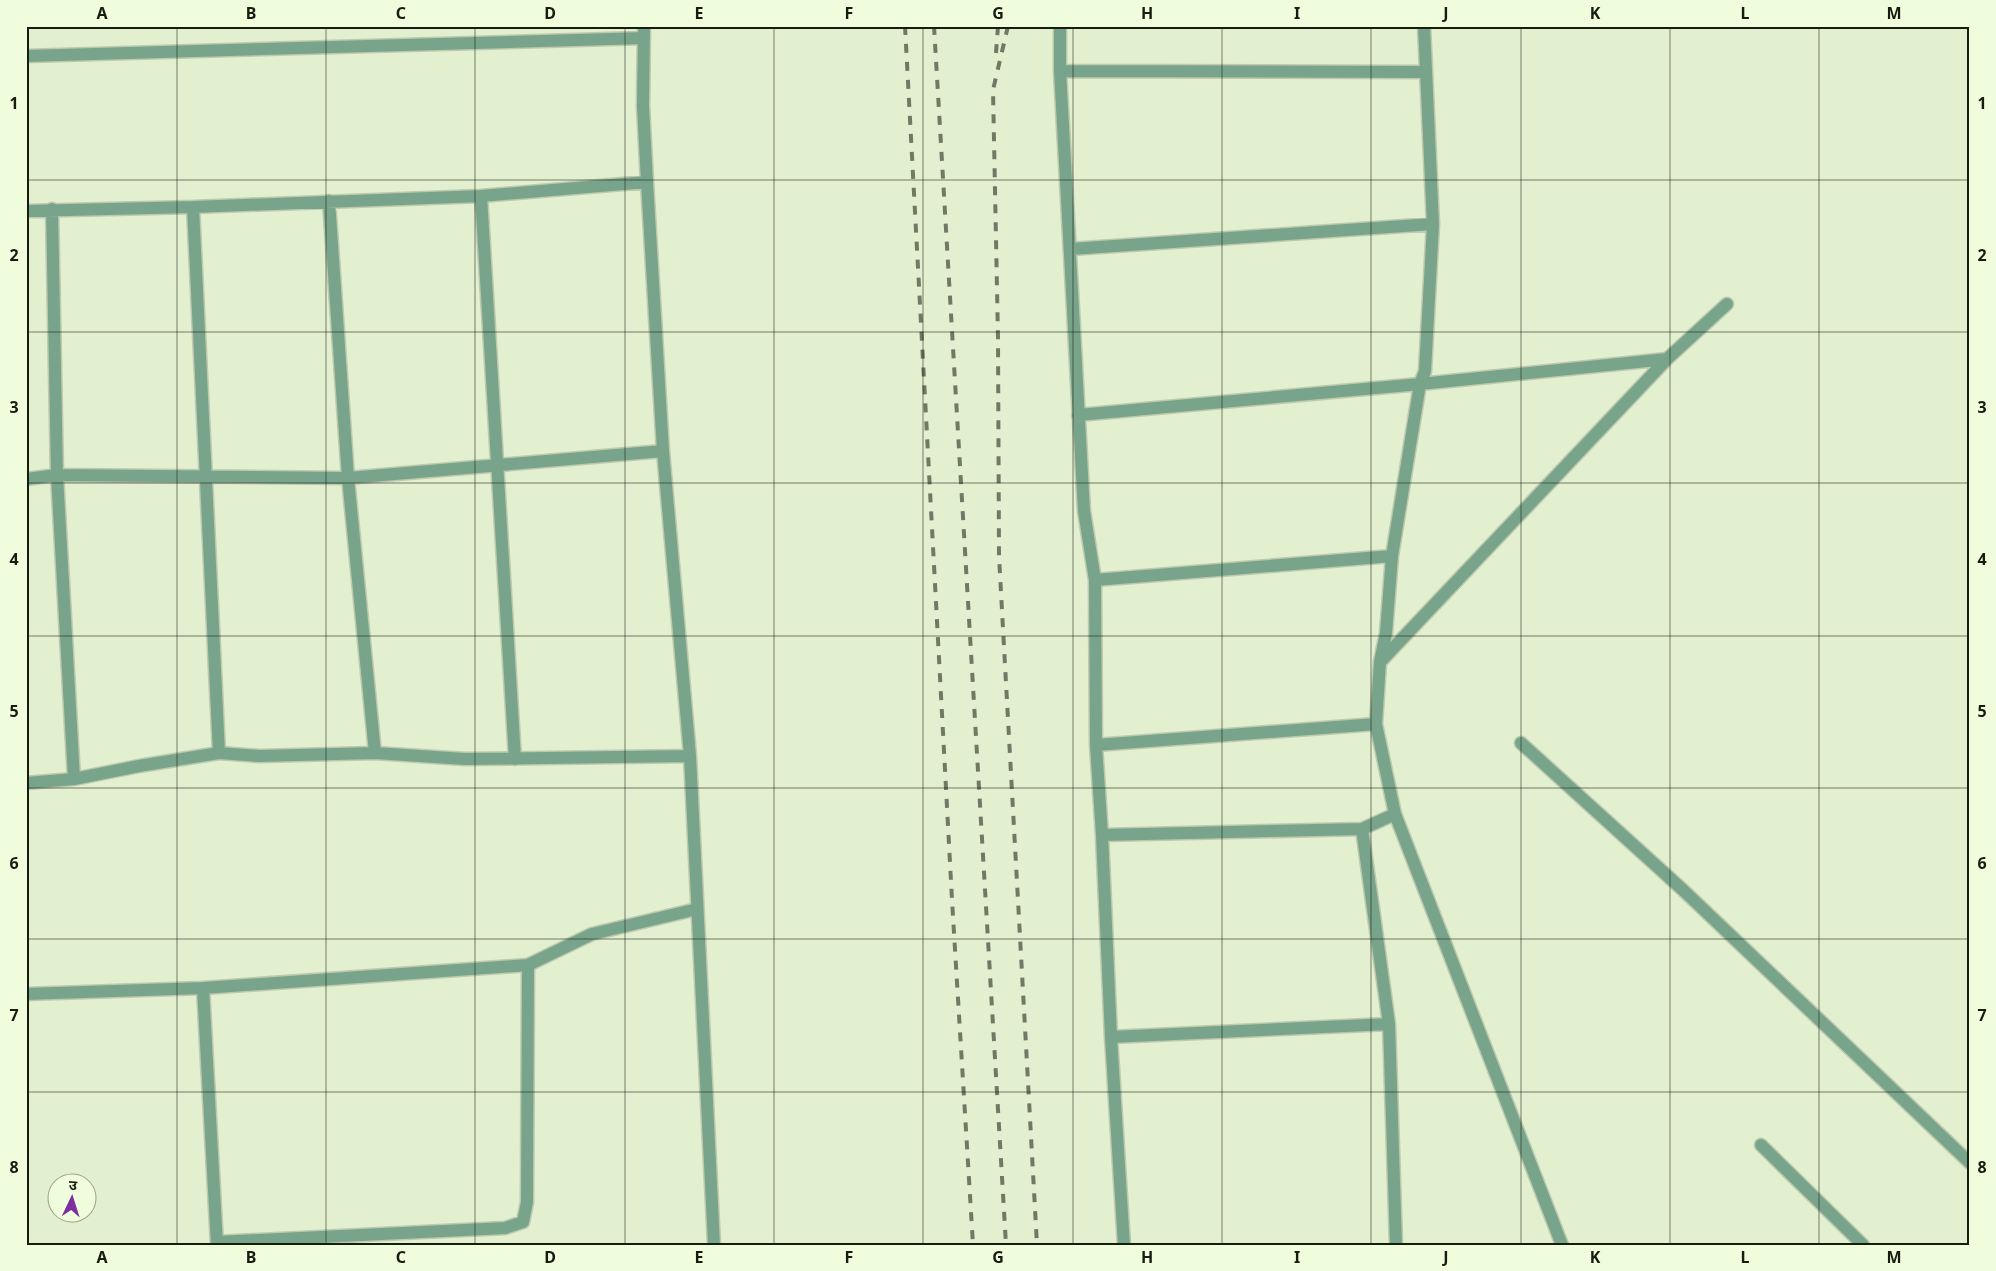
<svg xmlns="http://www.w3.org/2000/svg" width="1996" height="1271" font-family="'Noto Sans','Noto Sans Devanagari',sans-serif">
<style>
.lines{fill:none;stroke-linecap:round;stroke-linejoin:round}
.service-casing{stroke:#becaad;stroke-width:15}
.minor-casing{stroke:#becaad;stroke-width:15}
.service{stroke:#79a48c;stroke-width:12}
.minor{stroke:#79a48c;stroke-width:12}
.rail{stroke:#717965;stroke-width:4;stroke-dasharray:9 9;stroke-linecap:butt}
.grid{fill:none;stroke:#171b10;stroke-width:1;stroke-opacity:0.55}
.neatline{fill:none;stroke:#171b10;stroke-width:2}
.grid-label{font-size:16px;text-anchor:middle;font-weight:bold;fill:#171b10}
</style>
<rect width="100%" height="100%" fill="#e3f0d0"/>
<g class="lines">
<!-- service casing -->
<g class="service-casing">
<path id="service" d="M1521,743L1683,890L1970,1163"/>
</g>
<!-- minor casing -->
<g class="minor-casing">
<path id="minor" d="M644,26L643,106L647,182L663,451L690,756L714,1245
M1060,26V71L1084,511L1095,580L1096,745L1102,835L1111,1037L1124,1245
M1424,26L1433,224L1425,371L1420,384L1392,556L1386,633L1380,662L1376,724L1395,814L1562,1245
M26,56L644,38
M1060,71L1426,72
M481,196L515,759
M329,201L348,478L375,753
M193,207L219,753
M52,209L57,475L74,779
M26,211L193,207L481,196L647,182
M1071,249L1433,224
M1078,415L1420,384L1667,359
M26,479L57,475L348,478L663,451
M1095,580L1392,556
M1381,661L1667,359L1727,304
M1096,745L1376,724
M26,783L74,779L139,766L219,753L259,756L375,753L465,759L690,756
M1362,829L1389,1024L1396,1245
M1102,835L1362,829L1395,814
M203,988L217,1245
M26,994L203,988L528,965L592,934L697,909
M1111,1037L1389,1024
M1761,1145L1863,1245
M217,1242L505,1228L523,1222L527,1202L528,965"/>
</g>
<!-- service -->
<use href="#service" class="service"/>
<!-- minor -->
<use href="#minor" class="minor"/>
<!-- rail -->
<path class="rail" d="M905,26L952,900L973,1245
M934,26L1006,1245
M1008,26L993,90L998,338L999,556L1037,1245
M996,53L998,26"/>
</g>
<!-- grid -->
<path class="grid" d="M177,26V1245M326,26V1245M475,26V1245M625,26V1245M774,26V1245M923,26V1245M1073,26V1245M1222,26V1245M1371,26V1245M1521,26V1245M1670,26V1245M1819,26V1245M26,180H1970M26,332H1970M26,483H1970M26,636H1970M26,788H1970M26,939H1970M26,1092H1970"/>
<!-- border -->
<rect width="1996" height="1271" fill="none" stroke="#f0fddd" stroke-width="55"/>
<!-- north arrow -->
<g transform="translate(72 1198) rotate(4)"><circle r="24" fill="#f0fddd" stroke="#99a38b"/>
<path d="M0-4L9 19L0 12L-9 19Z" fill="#7d2fa0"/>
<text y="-8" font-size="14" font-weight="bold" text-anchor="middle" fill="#171b10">उ</text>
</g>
<rect x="28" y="28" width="1940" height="1216" class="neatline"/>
<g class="grid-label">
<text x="102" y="19">A</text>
<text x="251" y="19">B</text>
<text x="401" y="19">C</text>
<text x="550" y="19">D</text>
<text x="699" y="19">E</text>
<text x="849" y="19">F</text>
<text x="998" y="19">G</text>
<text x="1147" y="19">H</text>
<text x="1297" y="19">I</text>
<text x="1446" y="19">J</text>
<text x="1595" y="19">K</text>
<text x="1745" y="19">L</text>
<text x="1894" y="19">M</text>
<text x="14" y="109">1</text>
<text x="1982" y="109">1</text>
<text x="14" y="261">2</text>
<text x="1982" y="261">2</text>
<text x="14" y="413">3</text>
<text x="1982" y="413">3</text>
<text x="14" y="565">4</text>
<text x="1982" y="565">4</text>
<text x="14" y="717">5</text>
<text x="1982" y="717">5</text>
<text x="14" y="869">6</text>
<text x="1982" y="869">6</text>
<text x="14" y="1021">7</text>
<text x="1982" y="1021">7</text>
<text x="14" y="1173">8</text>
<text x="1982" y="1173">8</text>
<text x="102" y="1263">A</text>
<text x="251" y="1263">B</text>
<text x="401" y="1263">C</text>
<text x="550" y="1263">D</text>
<text x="699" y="1263">E</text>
<text x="849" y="1263">F</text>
<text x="998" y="1263">G</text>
<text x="1147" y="1263">H</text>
<text x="1297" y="1263">I</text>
<text x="1446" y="1263">J</text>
<text x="1595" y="1263">K</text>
<text x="1745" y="1263">L</text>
<text x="1894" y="1263">M</text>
</g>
</svg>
